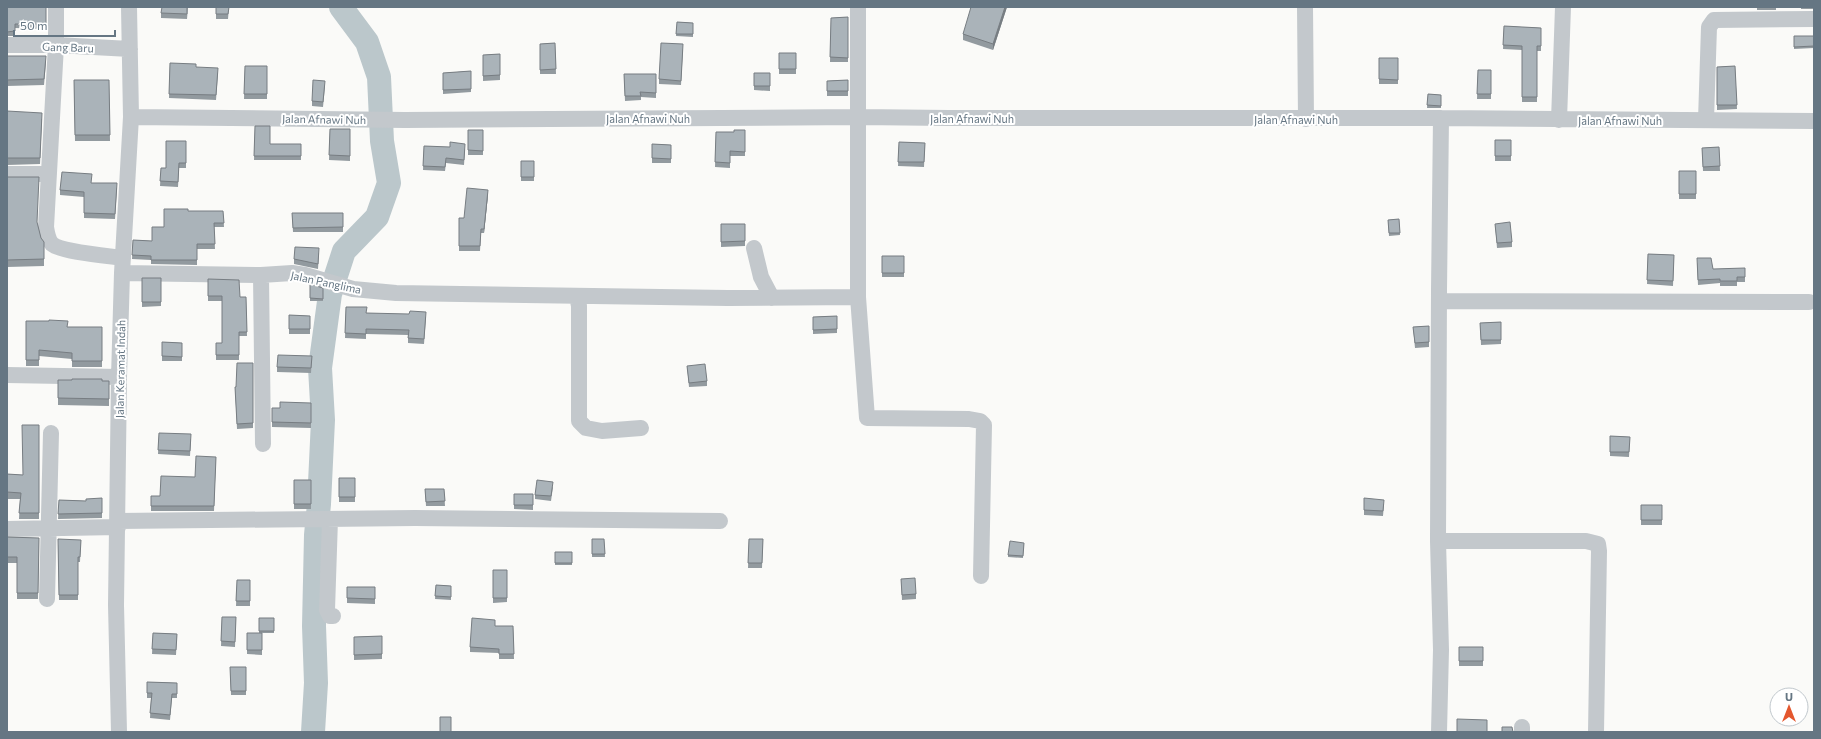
<svg xmlns="http://www.w3.org/2000/svg" width="1821" height="739" font-family="Commissioner,sans-serif">
<style>
.lines{fill:none;stroke-linecap:round;stroke-linejoin:round}
.river{stroke:#bbc7cb;stroke-width:24}
.minor{stroke:#c3c8cc;stroke-width:16}
.wall{fill:#929a9f}
.shaded-wall{fill:#777d82}
.building{fill:#aab3b9;stroke:#777d82}
.labels{text-anchor:middle;dominant-baseline:central;stroke-width:4;stroke-linejoin:round;paint-order:stroke}
.street-label{font-size:11px;fill:#657683;stroke:#fff}
</style>
<rect width="100%" height="100%" fill="#fafaf8"/>
<g class="lines">
<!-- river -->
<path class="river" d="M313,732L316,683L314,626L316,535L319,504L323,420L320,368L330,294L344,251L377,217L389,183L382,141L379,77L367,42L341,7"/>
<!-- minor -->
<path class="minor" d="M56,7V45L46,227C47,233 48,240 52,244C61,252 109,256 123,258
M858,7V297L867,418L969,419L980,421L984,425L981,576
M1305,7L1306,119
M7,45H56L130,49
M131,117L405,120L859,117L949,118H1441L1814,121
M1559,120L1563,7
M1706,120L1709,27L1714,20L1814,19
M7,174H49
M754,248L761,277L772,298
M122,273L261,275L292,273L305,275L353,289L396,293L728,298L858,297
M261,275L263,444
M577,296L579,306V421L586,428L602,431L641,428
M1439,301L1809,302
M7,375L119,377
M330,519L327,610L330,616H333
M118,521L415,518L720,521
M7,529L118,527
M1438,541H1586L1598,544L1599,551L1596,732
M47,599L51,433
M1522,727V732
M119,732L116,605L119,377L122,273L131,117L129,7
M1439,732L1441,650L1438,541L1439,290L1441,118"/>
</g>
<!-- wall -->
<path class="wall" d="M7,7H46V29L15,28V36H7Z
M188,7L187,19L161,18V13Z
M216,7H229L228,19H216Z
M1007,7L993,50L963,40V34Z
M1757,7H1776V10H1757Z
M1801,7H1814V9H1801Z
M848,17V62H830L831,18Z
M677,22L693,23V37L676,36Z
M1504,26L1541,28V51H1537V102H1522V50L1503,49Z
M1794,36H1814V48L1794,49Z
M555,43L556,74H540V44Z
M683,49L681,85L659,84V79Z
M779,53H796V74H779Z
M500,54V80L483,81V55Z
M7,56L46,62L44,85L7,86Z
M1379,58H1398V84H1379Z
M170,63L196,67L218,73L216,100L169,98Z
M245,66H267V99H244Z
M1735,66L1737,109L1717,110V67Z
M1478,70H1491V99H1477Z
M471,71V92L443,94V73Z
M754,73H770V91L754,90Z
M624,74H656V98L641,97V100L625,101Z
M74,80H109L110,141H75Z
M848,80V96H827V81Z
M325,86L323,107L312,106V101Z
M1428,94L1441,95V108H1427Z
M7,111L42,119L40,164L7,165Z
M255,126L270,144H301V160H254Z
M330,129H350V161L329,160Z
M468,130H483V155H468Z
M745,130V156H730V168L715,167L716,132H734Z
M1495,140H1511V161H1495Z
M186,141V168H179L178,187L160,186L161,168H166Z
M899,142L925,143L924,167L898,166Z
M652,144L671,145V163H652Z
M424,146L465,149L464,165L446,163L445,171L423,170Z
M1719,147L1720,171H1703L1702,148Z
M521,161H534V181H521Z
M1679,171H1696V199H1679Z
M7,177L37,223L41,238L44,242V266L7,267Z
M91,183L117,188L115,219L84,218V197L60,195V190Z
M488,195L484,233H481L480,251H459V218H464Z
M188,211H223L224,227H214L215,249H197V265L151,264V260L132,259L133,240L152,241Z
M292,213H343V232H293Z
M1399,219L1400,235L1389,236L1388,220Z
M721,224H745V246L721,247Z
M1495,224L1512,242V247L1497,248Z
M319,253L318,269L294,264V259Z
M1648,254L1674,255L1673,286L1647,284Z
M882,256H904V277H882Z
M1697,263L1713,269L1745,277V282H1737V286H1720V283L1698,285Z
M142,278H161V306L142,307Z
M208,279L240,297H246L247,336H239V360H216V343H222V301H208Z
M310,284L323,288V301H310Z
M346,307L367,313L426,317L424,344L408,343V335L366,334V339L345,338Z
M289,315L310,316V334H289Z
M837,316V333L813,334V317Z
M26,321L68,327H102V367H72V359L39,356V366H26Z
M1501,322V344L1481,345L1480,323Z
M1429,326V347L1415,348L1413,327Z
M162,342L182,343V361H162Z
M312,356L311,373L277,372V367Z
M253,363V428L237,429L235,387H236Z
M687,366L707,381V386L689,387Z
M58,380L109,381V406L58,405Z
M311,403V428L272,427V408H280Z
M39,425V519H19L20,499H7V474L23,475Z
M159,433L191,439L190,456L158,454Z
M1610,436L1630,437L1629,457L1610,456Z
M216,457L214,511H151V496H160L195,477Z
M339,478H355V502H339Z
M294,480H311V509H294Z
M553,487L551,501L535,499V495Z
M425,489H444L445,506H426Z
M514,494H533V510L514,509Z
M102,498V518L58,519L59,500L86,501Z
M1364,498L1384,504L1383,516L1364,515Z
M1641,505H1662V525H1641Z
M7,537L39,538L38,599H17V563H7Z
M592,539H604L605,557H592Z
M749,539H763L762,568H748Z
M81,540L80,562H78V600H59L58,545Z
M1024,543L1023,558L1008,557V555Z
M555,552H572V565H555Z
M493,570H507V602L493,603Z
M901,579L916,594V599L902,600Z
M237,580H250V606H236Z
M436,585L451,586V600L435,599Z
M347,587H375V604L347,603Z
M222,617H236L235,647L221,646Z
M259,618H274V633H262V655L247,654V633H259Z
M495,626H513L514,659H499V653L470,652V647Z
M153,633L177,634L176,655L152,654Z
M382,636V659L354,660V637Z
M1459,647H1483V666H1459Z
M230,667H246V695H231Z
M147,682L177,683V698H172L170,720L150,718L151,698H147Z"/>
<!-- shaded-wall -->
<path class="shaded-wall" d="M1005,7H1007L993,50V44Z
M488,190V195L484,233V229Z"/>
<!-- building -->
<path class="building" d="M7,7H46V24H15V31L7,32Z
M162,7H187V14L161,13Z
M216,7H229L228,14H216Z
M971,7H1005L993,44L963,34Z
M848,17V58L830,57L831,18Z
M677,22L693,23V34H676Z
M1504,26L1541,28V46H1537V97H1522V46L1503,45Z
M1794,36H1814V46L1794,47Z
M555,43L556,69L540,70V44Z
M661,43L683,44L681,81L659,79Z
M779,53H796V69H779Z
M500,54V75L483,76V55Z
M7,56H46L44,79L7,80Z
M1379,58H1398V80L1379,79Z
M170,63L196,64V67L218,68L216,95L169,94Z
M245,66H267V94H244Z
M1735,66L1737,105H1717V67Z
M1478,70H1491V94H1477Z
M471,71V89L443,90V73Z
M754,73H770V86H754Z
M624,74H656V93L640,92L641,96H625Z
M74,80H109L110,135H75Z
M313,80L325,81L323,102L312,101Z
M848,80V91H827V81Z
M1428,94L1441,95V106L1427,105Z
M7,111L42,113L40,158H7Z
M255,126H270V144H301V156H254Z
M330,129H350V156L329,155Z
M468,130H483V151L468,150Z
M734,130H745V152L730,151V163L715,162L716,132H734Z
M1495,140H1511V156H1495Z
M166,141H186V163H179L178,182L160,181L161,168H166Z
M450,142L465,144L464,160L446,158L445,167L423,166L424,146L450,147Z
M899,142L925,143L924,162H898Z
M652,144L671,145V159L652,158Z
M1719,147L1720,166L1703,167L1702,148Z
M521,161H534V177H521Z
M1679,171H1696V194H1679Z
M62,172L92,174L91,183H117L115,214L84,213V192L60,190Z
M7,177H39L37,222L41,238L44,242V259L7,260Z
M467,188L488,190L484,229H481L480,246H459V218H464Z
M164,209H188V211H223L224,223H214L215,244H197V260H151V256L132,255L133,240L152,241V227H164Z
M292,213H343V227L293,228Z
M1399,219L1400,233H1389L1388,220Z
M1510,222L1512,242L1497,243L1495,224Z
M721,224H745V241L721,242Z
M295,247L319,248L318,264L294,259Z
M1648,254L1674,255L1673,281L1647,280Z
M882,256H904V273H882Z
M1697,258H1711L1713,269L1745,268V277H1737V281H1720V279L1698,280Z
M142,278H161V302H142Z
M208,279L239,280L240,297H246L247,332H239V355H216V343H222V296H208Z
M310,284L323,288V299L310,298Z
M346,307H367L366,313L409,314L410,311L426,312L424,339L408,338L409,330L366,329V334L345,333Z
M289,315L310,316V329H289Z
M837,316V329L813,330V317Z
M49,320L68,321L67,327H102V361H72V353L39,350V360H26V321H49Z
M1501,322V340H1481L1480,323Z
M1429,326V342L1415,343L1413,327Z
M162,342L182,343V357L162,356Z
M278,355L312,356L311,368L277,367Z
M237,363H253V423L237,424L235,387H236Z
M705,364L707,381L689,383L687,366Z
M72,379H102V381H109V399L58,398V380H72Z
M280,402L311,403V423L272,422V408H280Z
M22,425H39V513H19L21,493L7,492V474L23,475Z
M159,433L191,434L190,451L158,450Z
M1610,436L1630,437L1629,452H1610Z
M196,456L216,457L214,506H151V496H160L161,476L195,477Z
M339,478H355V497H339Z
M294,480H311V504H294Z
M537,480L553,482L551,496L535,495Z
M425,489H444L445,501L426,502Z
M514,494H533V505H514Z
M102,498V513L58,514L59,500L86,501V499Z
M1364,498L1384,500L1383,511L1364,510Z
M1641,505H1662V520H1641Z
M7,537L39,538L38,593H17V557H7Z
M58,539L81,540L80,557H78V595H59L58,540Z
M592,539H604L605,554H592Z
M749,539H763L762,563H748Z
M1010,541L1024,543L1023,556L1008,555Z
M555,552H572V563H555Z
M493,570H507V598H493Z
M915,578L916,594L902,595L901,579Z
M237,580H250V601H236Z
M436,585L451,586V597L435,596Z
M347,587H375V599L347,598Z
M222,617H236L235,642L221,641Z
M259,618H274V631H259Z
M472,618L495,620V626H513L514,654H499V649L470,647Z
M153,633L177,634L176,650L152,649Z
M247,633H262V650H247Z
M382,636V654L354,655V637Z
M1459,647H1483V661H1459Z
M230,667H246V691H231Z
M147,682L177,683V694H172L170,715L150,713L152,693H147Z
M440,717H451V732H440Z
M1457,719L1487,720V732H1457Z
M1502,727H1512L1513,732H1502Z"/>
<g class="labels">
<!-- street labels -->
<g class="street-label">
<text transform="translate(68 47) rotate(2)">Gang Baru</text>
<text x="648" y="118">Jalan Afnawi Nuh</text>
<text x="972" y="118">Jalan Afnawi Nuh</text>
<text transform="translate(324 119) rotate(1)">Jalan Afnawi Nuh</text>
<text x="1296" y="119">Jalan Afnawi Nuh</text>
<text x="1620" y="120">Jalan Afnawi Nuh</text>
<text transform="translate(326 282) rotate(12)">Jalan Panglima</text>
<text transform="translate(120 369) rotate(-89)">Jalan Keramat Indah</text>
</g>
</g>
<!-- border -->
<rect width="1821" height="739" fill="none" stroke="#657683" stroke-width="16"/>
<!-- north arrow -->
<g transform="translate(1789 707)"><circle r="19" fill="#ffffff" stroke="#c1c8cd"/>
<path d="M0-3L7 15L0 10L-7 15Z" fill="#e4572e"/>
<text y="-6" font-size="11" font-weight="bold" text-anchor="middle" fill="#657683">U</text>
</g>
<!-- scale -->
<path d="M14 30v6h101v-6" fill="none" stroke="#657683" stroke-width="2"/>
<text x="20" y="30" font-size="12" fill="#657683" stroke="#ffffff" stroke-width="3" paint-order="stroke">50 m</text>
</svg>
